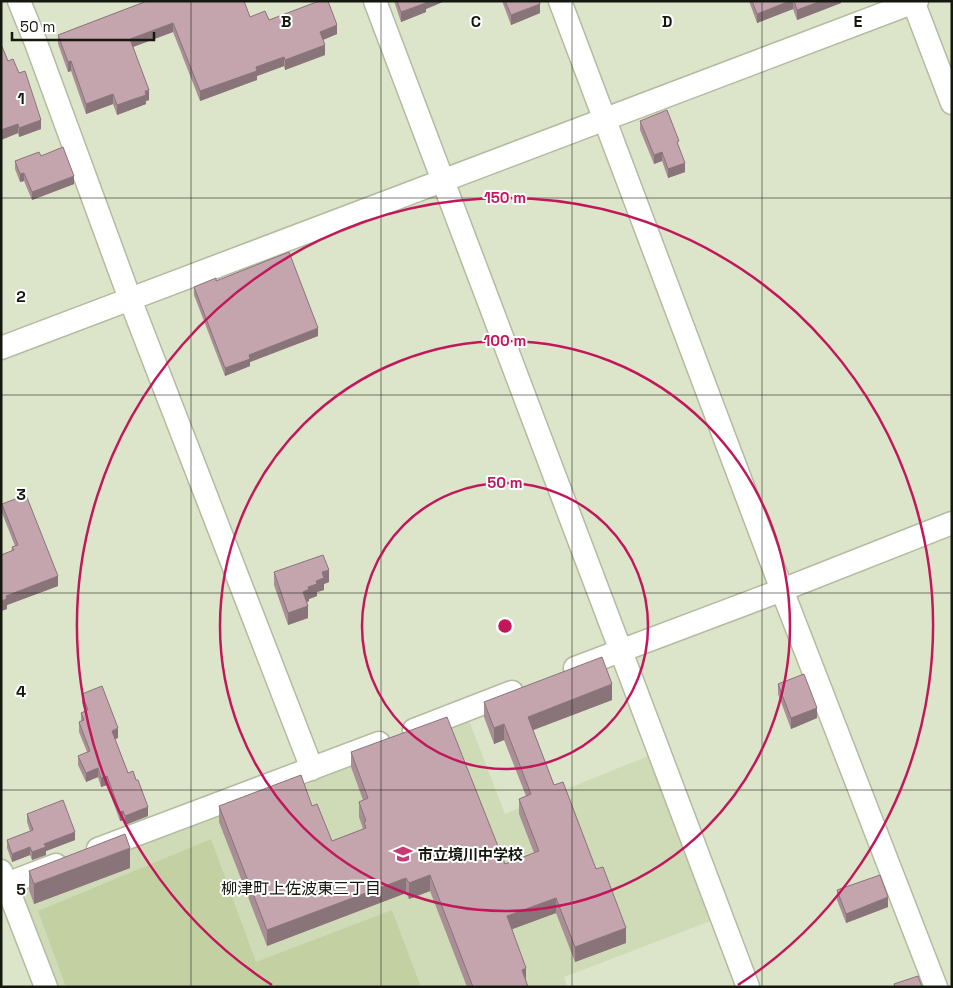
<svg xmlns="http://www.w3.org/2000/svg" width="953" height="988" font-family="'Space Grotesk','Noto Sans JP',sans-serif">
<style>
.built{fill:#cfdab7}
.grass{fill:#c3d1a2}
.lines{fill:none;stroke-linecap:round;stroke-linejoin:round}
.minor-casing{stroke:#b3bba1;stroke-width:25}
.minor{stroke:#fff;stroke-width:22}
.wall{fill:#a98e96}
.shaded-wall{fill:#89747a}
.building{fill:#c4a5ae;stroke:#89747a}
.grid{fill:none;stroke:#15180e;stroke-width:1;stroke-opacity:0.55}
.ring{fill:none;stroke:#c2185b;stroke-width:2.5}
.labels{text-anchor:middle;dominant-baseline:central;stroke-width:4;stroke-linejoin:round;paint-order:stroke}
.poi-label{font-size:15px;font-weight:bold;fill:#15180e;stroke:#fff;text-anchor:start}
.neighbourhood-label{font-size:16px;fill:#15180e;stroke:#fff}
.grid-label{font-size:16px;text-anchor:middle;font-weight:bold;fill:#15180e;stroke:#fff;stroke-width:4;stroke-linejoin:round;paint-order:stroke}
.centre{fill:#c2185b;stroke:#fff;stroke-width:2.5}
.ring-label{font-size:15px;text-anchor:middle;font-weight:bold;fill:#c2185b;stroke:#fff;stroke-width:4;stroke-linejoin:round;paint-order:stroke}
</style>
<rect width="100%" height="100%" fill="#dce5c9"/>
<!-- built -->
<path class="built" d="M468,718L505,814L653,754L713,920L564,977L567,987H50L14,893Z"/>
<!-- grass -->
<path class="grass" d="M211,839L256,962L392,910L421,987H66L38,911Z"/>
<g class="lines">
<!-- minor casing -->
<g class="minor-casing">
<path id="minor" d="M19,1L36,43L130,299L312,769
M375,1L748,987
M560,1L782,590L936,987
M913,1L952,103
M1,348L917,1
M575,668L782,590L952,523
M414,730L512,692
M98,849L379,743
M1,871L46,987
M1,886L56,865"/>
</g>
<!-- minor -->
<use href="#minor" class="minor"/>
</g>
<!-- wall -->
<path class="wall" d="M147,1L269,20L337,34L323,40L325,55L285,70L284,66L257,76V80L200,101L173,32L133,47L149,100L146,101V104L117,115L113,104L86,114L71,71L68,72L58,44V35Z
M394,1H445L426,9V12L401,22Z
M502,1H539L540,13L511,25Z
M749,1H841V3L797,20L793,9L757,23Z
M1,44L8,61L41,129L19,137L18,133L1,140Z
M640,121L679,148L685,172L668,178L662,161L654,164L640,130Z
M41,156L74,184L32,200L24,181L20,182L15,169V161Z
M216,281L318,336L250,362V366L225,376L194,295V287Z
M2,504L58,586L7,605V609L1,611L12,547L15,546L2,513Z
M274,572L329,582L324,584V590L317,592V596L309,599V601L307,602L308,618L288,625L274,585Z
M778,684L817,718L791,729L778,694Z
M82,694L118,738L115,739L128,773L148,816L125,825L123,820L120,821L107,785L101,787L98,777L86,782L78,765V756L87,752L79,732V722L81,721V713L85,711L82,703Z
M612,700L533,730L554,785L596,869L626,943L575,962L556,913L512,929L528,987H467L430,891L409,899L406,893L267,946L219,822V806H312L332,841L363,829L359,817V802L363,800L351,767V752L505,864L534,853L519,814V799L526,796L504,740L494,744L484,717V702Z
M27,814L75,840L46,851V855L32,860L30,855L12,862L7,848V840L30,831L27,822Z
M130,868L34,904L29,890V871Z
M837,890L888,907L846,923L837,900Z"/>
<!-- shaded-wall -->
<path class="shaded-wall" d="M424,1H445L426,9V12L401,22V12Z
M790,1H793V9L757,23V14Z
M821,1H841V3L797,20V10Z
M540,4V13L511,25V15Z
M173,23V32L130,48V39Z
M337,25V34L320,41V32Z
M325,45V55L285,70V60Z
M284,57V66L257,76V80L200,101V91L256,67Z
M71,61V71L68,72V62Z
M149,90V100L146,101V104L117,115V105Z
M113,94V104L86,114V104Z
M41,120V129L19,137V128Z
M18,124V133L1,140V130Z
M662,152V161L654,164V155Z
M685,163V172L668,178V169Z
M24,173V181L20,182V174Z
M74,176V184L32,200V192Z
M318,328V336L250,362V366L225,376V368L249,355Z
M329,570V582L324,584V590L317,592V596L309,599V601L303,604V592L316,581L322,572Z
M58,576V586L7,605V609L1,611V601L6,596Z
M308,606V618L288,625V613Z
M612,684V700L528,732V717Z
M817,708V718L791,729V718Z
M504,724V740L494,744V728Z
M118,728V738L112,740V731Z
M98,768V777L86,782V773Z
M107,776V785L101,787V778Z
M148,807V816L125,825V816Z
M123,811V820L120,821V812Z
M75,832V840L46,851V855L32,860V852L44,844Z
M30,847V855L12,862V854Z
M130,848V868L34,904V884Z
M430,875V891L409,899V883Z
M406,878V893L267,946V930Z
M888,897V907L846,923V914Z
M556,898V913L507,931V916Z
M626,928V943L575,962V947Z
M526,968V983L522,970Z"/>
<!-- building -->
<path class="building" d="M147,1H244L250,17L265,11L269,20L319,1H328L337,25L320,32L325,45L285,60L284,57L256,67L257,71L200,91L173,23L130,39L149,90L145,91L146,95L117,105L113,94L86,104L71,61L68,62L58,35Z
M397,1H425L426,3L401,12Z
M505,1H539L540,4L511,15Z
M752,1H790L757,14Z
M794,1H821L797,10Z
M1,44L8,61L13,59L19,73L25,71L41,120L19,128L18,124L1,130Z
M667,110L679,141L677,142L685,163L668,169L662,152L654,155L640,121Z
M63,147L74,176L32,192L24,173L20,174L15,161L39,152L41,156Z
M289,252L318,328L249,355L250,359L225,368L194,287L216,278V281Z
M26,495L58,576L6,596L7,599L1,601V555L14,550L12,547L18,545L2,504Z
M323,555L329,570L322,572L324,578L316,581L317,584L308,587L309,589L303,592L308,606L288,613L274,572Z
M602,657L612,684L528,717L554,785L563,782L596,869L603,867L626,928L575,947L556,898L507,916L526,968L522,970L528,987H473L430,875L409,883L406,878L267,930L219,806L301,775L312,806L317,804L332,841L366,828L364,822L366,821L359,802L368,798L351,752L447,717L505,864L539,851L519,799L531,794L504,724L494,728L484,702Z
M804,674L817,708L791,718L778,684Z
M102,686L118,728L112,731L128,773L133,771L136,780H138L148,807L125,816L123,811L120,812L107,776L101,778L98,768L86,773L78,756L90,751L79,722L84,720L81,713L88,710L82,694Z
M63,800L75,832L44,844L46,847L32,852L30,847L12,854L7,840L33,830L27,814Z
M125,834L130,848L34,884L29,871Z
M880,875L888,897L846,914L837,890Z
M918,976L922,987H895L894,984Z"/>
<!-- grid -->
<path class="grid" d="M191,1V987M381,1V987M572,1V987M762,1V987M1,198H952M1,395H952M1,593H952M1,790H952"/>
<!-- distance rings -->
<g class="ring">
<circle cx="505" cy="626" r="143"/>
<circle cx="505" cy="626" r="285"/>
<path d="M272 985A428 428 0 1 1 738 985"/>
</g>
<!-- icons -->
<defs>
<g id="school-bare" transform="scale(1.5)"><path d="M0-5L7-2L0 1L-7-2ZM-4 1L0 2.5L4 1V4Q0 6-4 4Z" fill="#c43b75" stroke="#fff" stroke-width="2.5" paint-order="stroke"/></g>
</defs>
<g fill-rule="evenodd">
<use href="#school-bare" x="403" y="854"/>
</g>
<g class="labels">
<!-- poi labels -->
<g class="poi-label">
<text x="418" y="854">市立境川中学校</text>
</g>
<!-- neighbourhood labels -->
<g class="neighbourhood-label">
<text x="301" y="888">柳津町上佐波東三丁目</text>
</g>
</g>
<g class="grid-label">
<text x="286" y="27">B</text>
<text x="476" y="27">C</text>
<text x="667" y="27">D</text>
<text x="858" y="27">E</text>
<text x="21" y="104">1</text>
<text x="21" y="302">2</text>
<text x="21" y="500">3</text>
<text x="21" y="697">4</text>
<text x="21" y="895">5</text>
</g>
<circle cx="505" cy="626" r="8" class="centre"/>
<g class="ring-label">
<text x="505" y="203">150 m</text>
<text x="505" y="346">100 m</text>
<text x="505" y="488">50 m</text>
</g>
<!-- border -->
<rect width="953" height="988" fill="none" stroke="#15180e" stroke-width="5"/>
<!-- scale -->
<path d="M12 32v8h142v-8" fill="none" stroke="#15180e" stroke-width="2.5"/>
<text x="20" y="32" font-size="15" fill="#15180e" stroke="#ffffff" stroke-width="4" paint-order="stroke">50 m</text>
</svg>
